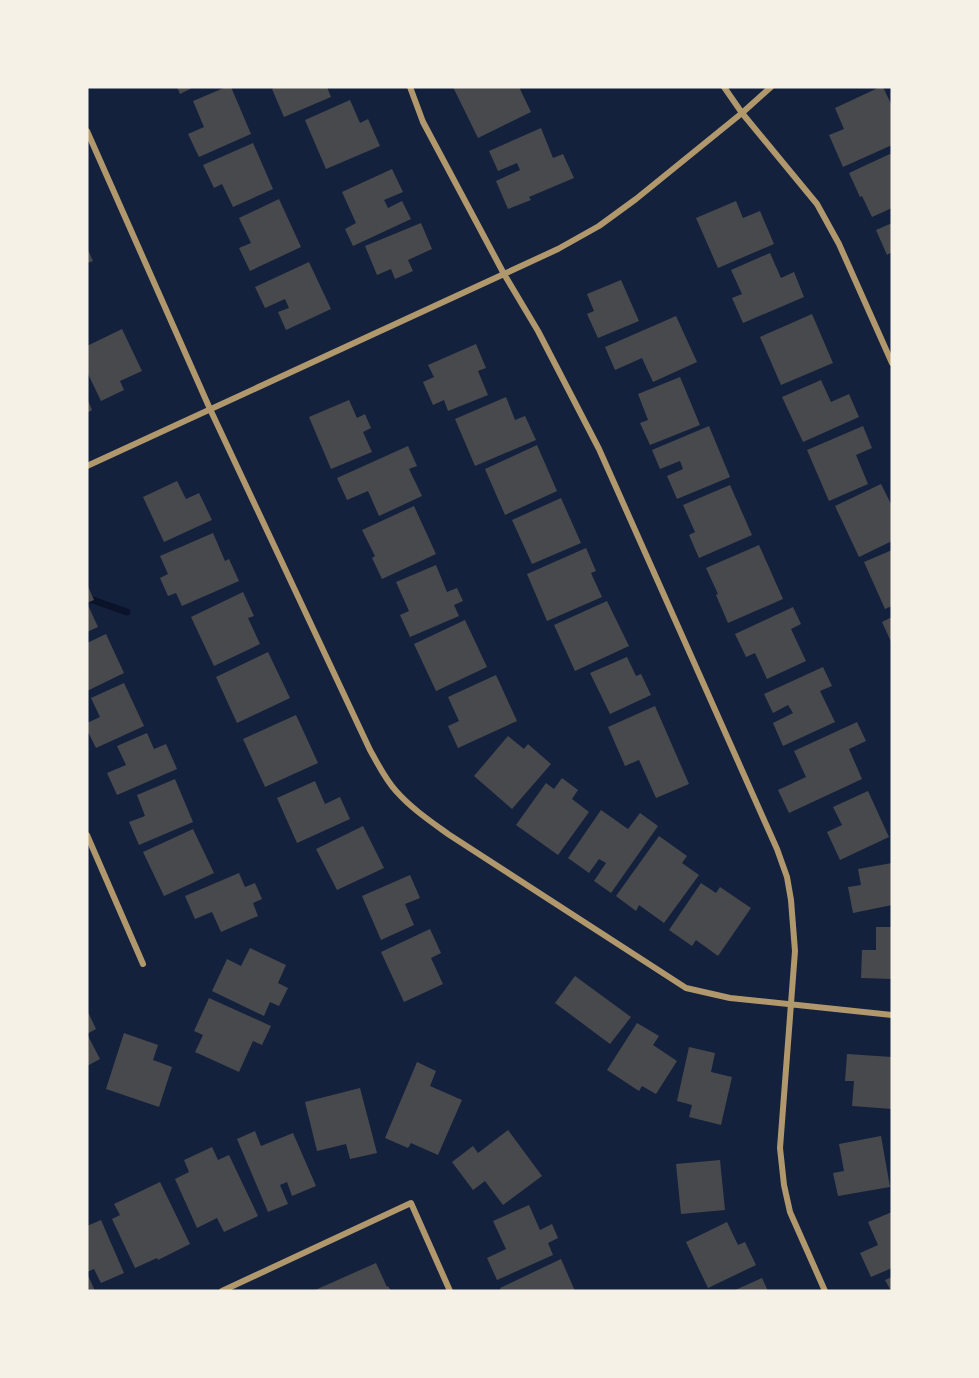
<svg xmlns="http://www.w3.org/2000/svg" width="979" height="1378" font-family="Lora,serif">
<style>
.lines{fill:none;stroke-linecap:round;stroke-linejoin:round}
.stream{stroke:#0b132b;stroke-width:7}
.building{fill:#48494c}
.minor{stroke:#b1986c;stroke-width:6}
</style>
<rect width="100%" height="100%" fill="#14213d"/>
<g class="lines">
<!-- stream -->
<path class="stream" d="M87,598L127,612"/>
</g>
<!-- building -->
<path class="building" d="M177,87H194L180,94Z
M226,87H231L251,134L199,157L188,134L204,127L193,101Z
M277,87H327L331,97L284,117L272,89Z
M453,87H519L531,112L478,138Z
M880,87H883L892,106V145L843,167L829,135L844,129L835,108Z
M350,100L360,123L368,119L380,146L326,169L305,120Z
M541,128L553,158L563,154L574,178L529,197L531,200L508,209L496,181L520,170L517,163L498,171L489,151Z
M253,143L273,189L233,207L222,184L214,188L203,165Z
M892,153V208L872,217L862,196L860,197L849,173Z
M392,169L403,192L384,200L388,208L402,201L411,219L353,246L345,229L356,223L342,192Z
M279,199L301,247L250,271L239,248L251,243L239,218Z
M736,201L743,218L760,211L774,244L718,268L696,218Z
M421,223L432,249L408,260L413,271L395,279L391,269L377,275L365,246Z
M892,223V252L887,255L876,230Z
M87,248L93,261L87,263Z
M770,253L781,278L794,272L804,297L743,323L732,298L742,294L731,270Z
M309,262L331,309L286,330L278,312L289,308L285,299L265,308L255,287Z
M621,280L639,321L598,338L587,314L594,311L587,294Z
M812,314L833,363L781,385L760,337Z
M676,316L697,362L653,382L642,358L615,370L605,347Z
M122,329L142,371L120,381L124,390L101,401L87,372V346Z
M476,344L486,368L478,371L488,395L448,411L444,400L433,405L423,382L434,377L428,365Z
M680,377L700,425L650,445L640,423L648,420L638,394Z
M821,380L831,402L849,394L859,417L803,442L782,397Z
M506,397L515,420L525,416L536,440L475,466L455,419Z
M87,398L92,410L87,413Z
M349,400L357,418L365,414L371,428L363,432L372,452L331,469L309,417Z
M709,426L730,477L677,499L667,476L683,469L680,461L660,469L652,450Z
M863,426L872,448L856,455L868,484L829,501L807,450Z
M537,445L557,491L505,515L485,469Z
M408,446L417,466L409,469L422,496L379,516L368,491L347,500L337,478Z
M177,481L186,499L199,493L212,520L164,542L143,497Z
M881,484L891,504H892V541L859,557L835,506Z
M730,485L752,535L699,558L689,535L695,532L683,505Z
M561,498L581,543L532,564L512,520Z
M414,506L436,554L382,579L372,558L375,556L362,530Z
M213,533L225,561L229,559L239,581L182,606L176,593L168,596L160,578L168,574L160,556Z
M759,545L783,599L728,623L716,595L718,594L706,568Z
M586,548L596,571L591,573L602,597L547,621L527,574Z
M892,550V606L885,609L864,562Z
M436,565L447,592L457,588L463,601L454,605L459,616L410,637L400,615L409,611L396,582Z
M87,584L94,600L87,603L98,627L87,632Z
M243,592L254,616L248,618L260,644L214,666L191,617Z
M607,601L629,646L575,671L554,625Z
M793,607L801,624L791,629L806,661L767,679L755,653L746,657L735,634Z
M892,617V644L882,622Z
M465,620L487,667L436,691L414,644Z
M106,634L124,673L87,691V643Z
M268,652L290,698L237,723L216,677Z
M627,657L636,676L641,674L651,695L610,714L590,673Z
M823,667L832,686L820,691L835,722L783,746L773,723L793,713L788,705L773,713L764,694Z
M496,675L517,721L458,748L448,726L459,721L448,697Z
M124,683L144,726L96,748L87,730V723L100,717L91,698Z
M655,706L689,784L656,798L639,760L625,766L608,727Z
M296,715L318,763L265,787L243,739Z
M857,722L866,741L849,749L862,779L789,813L778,790L806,777L794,751Z
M147,733L154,749L166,744L177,769L117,795L107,773L126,765L117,746Z
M508,736L524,749L528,744L551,764L512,809L474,776Z
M562,778L578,790L572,799L589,812L558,855L516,825L546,783L554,789Z
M175,779L193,822L139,845L129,822L145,816L137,795Z
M315,781L325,804L340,797L350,819L297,843L277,798Z
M868,791L889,837L840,860L827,832L842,825L833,807Z
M601,810L628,829L640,813L658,826L611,893L594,881L606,863L599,859L589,873L568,858Z
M363,826L384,868L337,890L316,849Z
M193,829L214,873L164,896L143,852Z
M659,836L687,856L682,863L699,875L664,923L639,905L636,911L616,896Z
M892,863V905L853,913L848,887L861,885L858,869Z
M239,873L245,887L255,883L262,899L253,903L258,916L221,932L212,912L195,919L185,896Z
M410,875L420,898L405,904L414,925L381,940L362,896Z
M701,883L716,893L720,887L751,908L718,956L696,940L692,946L669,930Z
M876,927H892V979L861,978L862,950H876Z
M430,929L441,953L431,958L443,984L404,1002L381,952Z
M250,948L286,965L278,983L288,988L279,1006L270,1002L264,1016L212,991L227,959L241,966Z
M575,976L631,1017L610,1044L555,1003Z
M209,998L271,1026L262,1045L253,1041L239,1072L195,1052L203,1035L194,1031Z
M87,1010L96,1029L87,1034L100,1059L87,1066Z
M637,1023L659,1036L653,1045L677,1061L656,1094L642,1086L639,1091L607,1070Z
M124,1033L158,1045L153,1060L172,1067L159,1107L106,1089Z
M689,1047L715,1053L711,1072L732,1077L721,1125L689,1117L692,1105L677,1101Z
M847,1054L892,1057V1109L852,1106L854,1081H845Z
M417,1062L436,1071L430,1086L462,1100L438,1155L411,1143L408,1148L385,1138Z
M360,1088L377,1153L350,1159L346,1144L317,1151L305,1102Z
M508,1130L542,1176L503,1205L485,1181L473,1190L452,1162L473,1146L478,1153Z
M255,1131L261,1146L293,1133L316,1186L292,1196L287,1182L280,1185L288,1204L268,1212L237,1139Z
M881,1136L890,1187L838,1196L833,1173L844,1171L839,1144Z
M212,1147L218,1160L229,1155L258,1216L224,1232L217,1218L197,1228L175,1179L189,1172L184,1160Z
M720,1160L725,1210L681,1214L676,1164Z
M160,1182L190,1244L158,1260L157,1258L135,1268L112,1219L120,1215L114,1204Z
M529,1205L540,1230L552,1224L558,1238L548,1243L553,1255L497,1280L487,1258L506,1249L493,1221Z
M892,1212V1268L871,1277L860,1253L878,1245L868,1222Z
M101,1220L124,1273L101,1283L94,1269L87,1272V1226Z
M727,1222L738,1245L745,1242L756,1265L708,1288L686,1242Z
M561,1259L575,1291H501L500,1288Z
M376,1263L387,1287L388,1286L391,1291H313Z
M87,1273L95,1291H87Z
M892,1277V1291H891L885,1280Z
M762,1278L768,1291H733Z"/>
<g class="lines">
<!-- minor -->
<path class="minor" d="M410,87L423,122L504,274L538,331L599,449L777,849L787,877L791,900L795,951L780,1148L784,1185L790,1212L825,1291
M724,87L742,113L817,204L839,244L892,363
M87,131L210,409L370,750C378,764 385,779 396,791C411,808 430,821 448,834L686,988L730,998L892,1015
M87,466L504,274L558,249L599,226L636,199L742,113L771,87
M87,835L143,964
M222,1291L411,1203L450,1291"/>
</g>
<!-- border -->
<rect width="979" height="1378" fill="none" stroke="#f6f1e7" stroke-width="177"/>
</svg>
